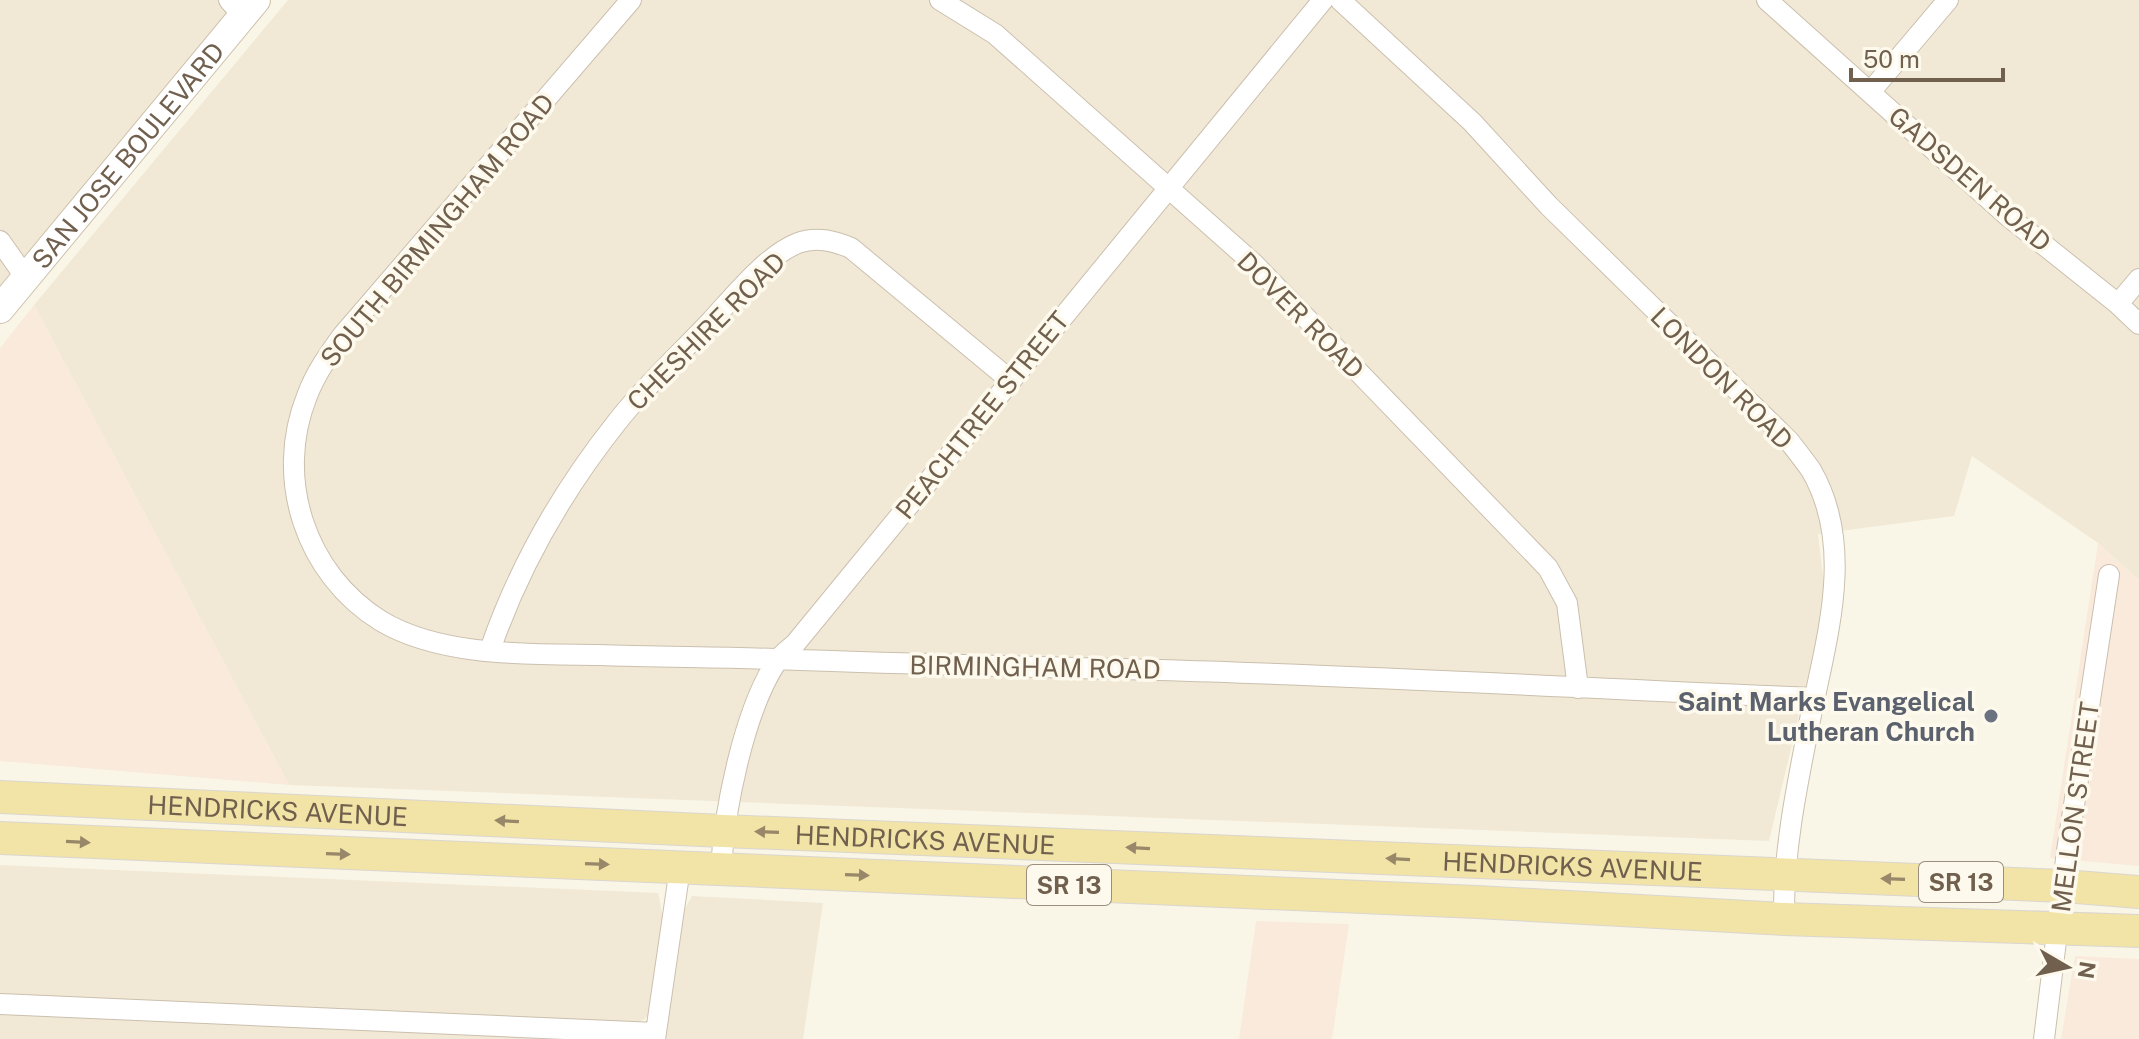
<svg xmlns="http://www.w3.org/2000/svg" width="2139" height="1039" font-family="'Public Sans',sans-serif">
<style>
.residential{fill:#f1e9d6}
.commercial{fill:#f9eadc}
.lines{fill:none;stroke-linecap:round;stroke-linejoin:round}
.street-casing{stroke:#cbbfae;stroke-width:22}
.secondary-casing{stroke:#cdc1ac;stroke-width:30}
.primary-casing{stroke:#dad6d1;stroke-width:34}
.street{stroke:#fff;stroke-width:20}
.secondary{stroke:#fff;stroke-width:28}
.primary{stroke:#f2e3a6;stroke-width:32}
.oneway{fill:#988768}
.worship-dot{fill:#6b7280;stroke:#fdfaed;stroke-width:3}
.labels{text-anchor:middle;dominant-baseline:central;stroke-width:7;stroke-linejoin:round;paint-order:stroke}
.shield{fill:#fdfaed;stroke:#9b8e7e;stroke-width:2}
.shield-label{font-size:24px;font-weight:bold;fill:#71604e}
.street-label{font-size:26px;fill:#71604e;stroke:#fdfaed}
.worship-label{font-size:26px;font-weight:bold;fill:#5b616d;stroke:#fdfaed;text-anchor:end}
</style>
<rect width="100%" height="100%" fill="#faf6e7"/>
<!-- residential -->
<path class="residential" d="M0,0H239L0,288Z
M288,0H2139V580L2098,543L1972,456L1954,516L1818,534L1826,601L1769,841L289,785L34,305Z
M0,865L658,893L663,918L650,1013L645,1019L638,1022L0,995Z
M692,896L823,903L803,1039H665L684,910Z
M0,1012L600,1039H0Z"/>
<!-- commercial -->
<path class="commercial" d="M34,305L289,785L0,761V348Z
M2098,543L2139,580V866L2050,858Z
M1256,921L1349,924L1332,1039H1239Z
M2075,956L2139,959V1039H2061Z"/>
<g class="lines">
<!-- street casing -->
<g class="street-casing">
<path id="street" d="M229,0L243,16
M631,0L343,335C329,354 315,374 307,396C274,478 305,574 381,621C441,657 530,654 598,655C657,657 716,657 776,659C903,664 1030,667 1158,670C1377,676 1596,689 1815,698
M940,0L995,34L1254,264L1548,568L1567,603L1578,688
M1340,0L1472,122L1549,206L1789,441C1796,450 1804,460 1811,470C1856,547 1826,639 1810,720C1797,785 1783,852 1784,919
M1767,0L2009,217L2118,304L2139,324
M1871,91L1948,0
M0,241L26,278
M2118,304L2139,279
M490,650C518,569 563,490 617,422C645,386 681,353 712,320C735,295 767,255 798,243C816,236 834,241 851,248L1010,380
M721,869C724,811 744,710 777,661C781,655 789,649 795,644L1323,0
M0,1004L656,1033
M655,1039L680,868
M2044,1039L2067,851L2109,575"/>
</g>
<!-- secondary casing -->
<g class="secondary-casing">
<g id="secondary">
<path id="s1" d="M0,309L256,0"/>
</g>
</g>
<!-- primary casing -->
<g class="primary-casing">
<g id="primary">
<path id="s2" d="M0,797L723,831L2064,886L2139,892"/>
<path d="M0,838L1477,902L1784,919L2139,931"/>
</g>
</g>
<!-- street -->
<use href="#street" class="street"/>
<!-- secondary -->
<use href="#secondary" class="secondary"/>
<!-- primary -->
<use href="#primary" class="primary"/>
</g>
<!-- one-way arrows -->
<defs><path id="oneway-solid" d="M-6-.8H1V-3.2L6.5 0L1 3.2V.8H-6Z" transform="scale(2)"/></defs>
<g class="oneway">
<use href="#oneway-solid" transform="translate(507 821) rotate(-177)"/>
<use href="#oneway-solid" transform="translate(767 832) rotate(-178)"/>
<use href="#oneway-solid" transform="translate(78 842) rotate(3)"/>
<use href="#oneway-solid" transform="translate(1138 848) rotate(-177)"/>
<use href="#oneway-solid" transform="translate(338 854) rotate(2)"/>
<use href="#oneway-solid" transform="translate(1398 859) rotate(-177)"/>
<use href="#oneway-solid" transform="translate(597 864) rotate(2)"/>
<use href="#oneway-solid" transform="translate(857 875) rotate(2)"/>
<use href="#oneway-solid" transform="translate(1893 879) rotate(-178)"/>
</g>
<!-- markers -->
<circle class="worship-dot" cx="1991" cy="716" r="8"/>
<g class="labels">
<!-- shield labels -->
<g class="shield">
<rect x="1919" y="862" width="84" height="40" rx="6"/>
<rect x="1027" y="865" width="84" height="40" rx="6"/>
</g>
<g class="shield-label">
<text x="1961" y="882">SR 13</text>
<text x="1069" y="885">SR 13</text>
</g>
<!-- street labels -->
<g class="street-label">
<text stroke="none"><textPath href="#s1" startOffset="200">SAN JOSE BOULEVARD</textPath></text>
<text transform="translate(1970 179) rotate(41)">GADSDEN ROAD</text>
<text transform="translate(437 230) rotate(-50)">SOUTH BIRMINGHAM ROAD</text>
<text transform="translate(1301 315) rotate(45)">DOVER ROAD</text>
<text transform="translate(706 331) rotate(-45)">CHESHIRE ROAD</text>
<text transform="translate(1722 378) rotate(45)">LONDON ROAD</text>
<text transform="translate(982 415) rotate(-51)">PEACHTREE STREET</text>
<text transform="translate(1035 667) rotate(1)">BIRMINGHAM ROAD</text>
<text transform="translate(2075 807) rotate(-82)">MELLON STREET</text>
<text stroke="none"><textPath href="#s2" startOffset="278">HENDRICKS AVENUE</textPath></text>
<text stroke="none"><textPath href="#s2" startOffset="926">HENDRICKS AVENUE</textPath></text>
<text stroke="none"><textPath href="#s2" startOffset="1574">HENDRICKS AVENUE</textPath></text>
</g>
<!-- worship labels -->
<g class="worship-label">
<text x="1975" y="701">Saint Marks Evangelical<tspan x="1975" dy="30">Lutheran Church</tspan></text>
</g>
</g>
<!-- north arrow -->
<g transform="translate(2067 967) rotate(99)" stroke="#fdfaed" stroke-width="6" paint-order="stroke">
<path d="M0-6L14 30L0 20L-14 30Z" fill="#71604e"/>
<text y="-12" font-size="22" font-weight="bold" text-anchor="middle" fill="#71604e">N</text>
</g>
<!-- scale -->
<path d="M1851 68v12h152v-12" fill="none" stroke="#71604e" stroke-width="4"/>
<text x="1863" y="68" font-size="24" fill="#71604e" stroke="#fdfaed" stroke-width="6" paint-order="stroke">50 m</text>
</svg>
